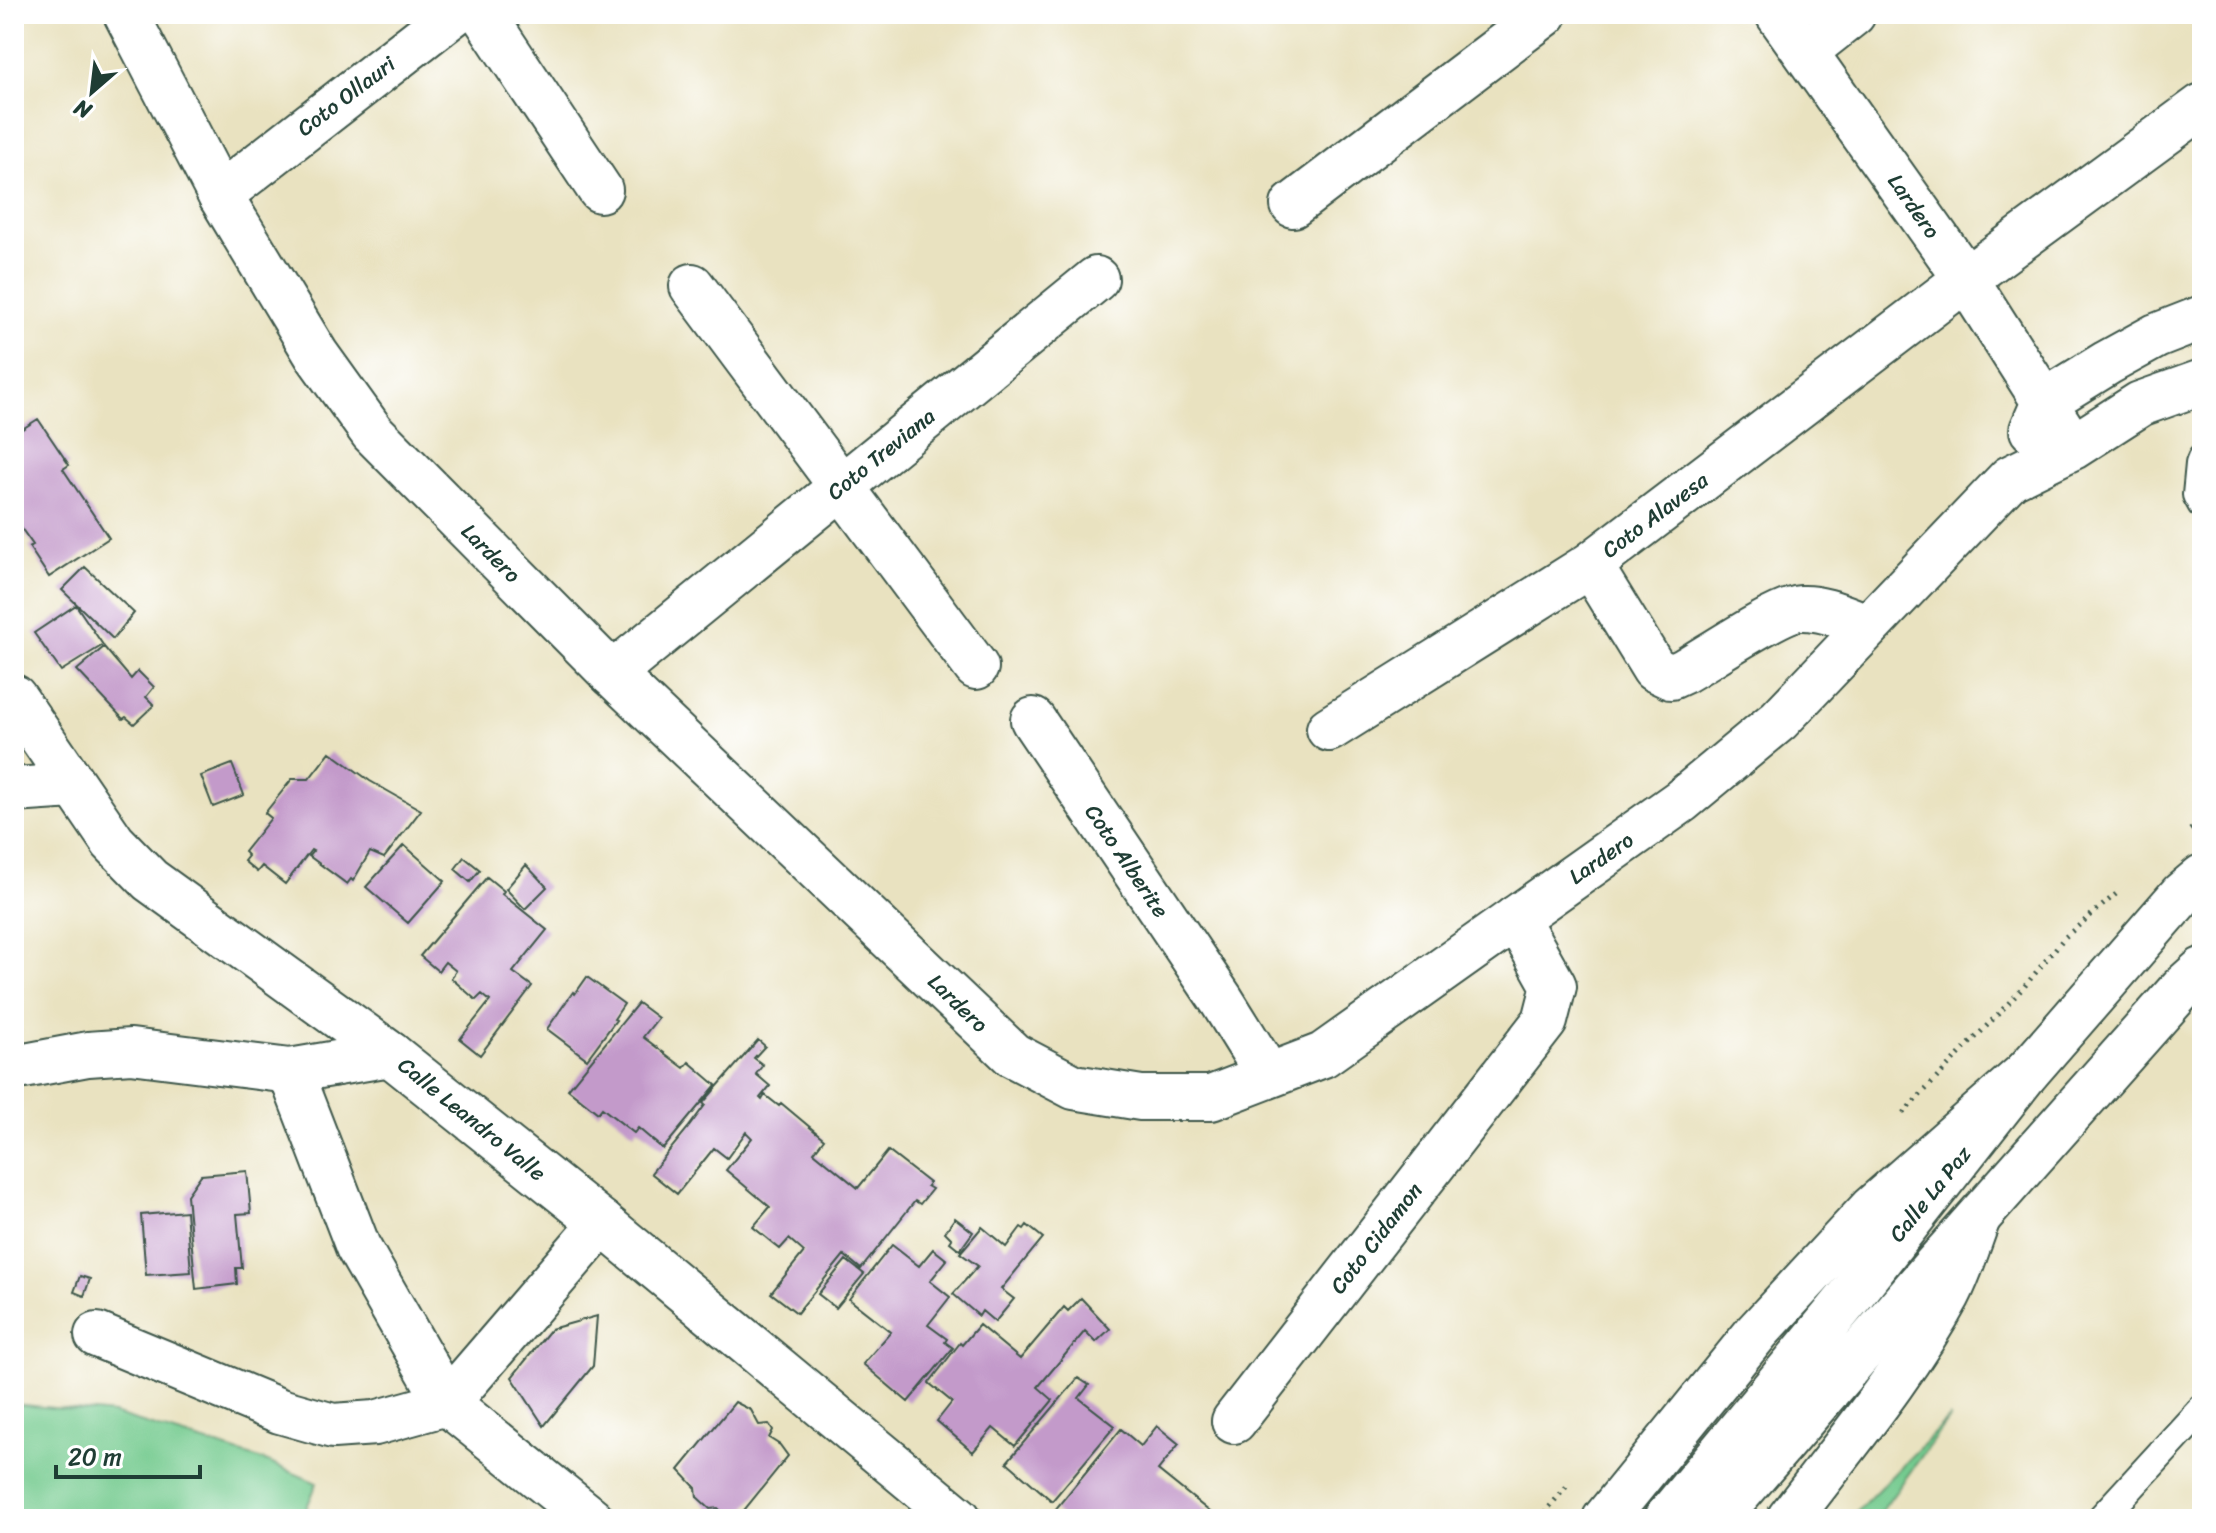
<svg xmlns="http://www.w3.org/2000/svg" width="2216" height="1533" font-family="Sriracha,sans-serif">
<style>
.green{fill:#75cb8f;stroke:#4a8462;stroke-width:2}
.building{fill:#c39aca}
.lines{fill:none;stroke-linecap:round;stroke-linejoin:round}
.service-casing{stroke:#3d5649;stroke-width:32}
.minor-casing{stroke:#3d5649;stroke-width:48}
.tertiary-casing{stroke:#3d5649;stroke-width:48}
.secondary-casing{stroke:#3d5649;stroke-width:48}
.trunk-casing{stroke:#3d5649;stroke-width:48}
.path{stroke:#3d5649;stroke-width:5;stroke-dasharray:2 6;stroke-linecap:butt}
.service{stroke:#fff;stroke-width:28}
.minor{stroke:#fff;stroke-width:44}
.tertiary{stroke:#fff;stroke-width:44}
.secondary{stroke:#fff;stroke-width:44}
.trunk{stroke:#fff;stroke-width:44}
.labels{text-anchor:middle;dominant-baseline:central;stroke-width:8;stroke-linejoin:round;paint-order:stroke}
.street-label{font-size:22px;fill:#1f3d34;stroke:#fff}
</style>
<rect width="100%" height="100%" fill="#fff"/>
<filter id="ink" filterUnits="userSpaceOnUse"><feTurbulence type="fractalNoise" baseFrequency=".0125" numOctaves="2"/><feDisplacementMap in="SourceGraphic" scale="16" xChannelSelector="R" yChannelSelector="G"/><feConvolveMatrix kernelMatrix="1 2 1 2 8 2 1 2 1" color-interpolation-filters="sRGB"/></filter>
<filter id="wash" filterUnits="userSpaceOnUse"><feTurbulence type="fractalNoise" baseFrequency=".006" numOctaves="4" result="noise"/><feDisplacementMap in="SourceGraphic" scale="32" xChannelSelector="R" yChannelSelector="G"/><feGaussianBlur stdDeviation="1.8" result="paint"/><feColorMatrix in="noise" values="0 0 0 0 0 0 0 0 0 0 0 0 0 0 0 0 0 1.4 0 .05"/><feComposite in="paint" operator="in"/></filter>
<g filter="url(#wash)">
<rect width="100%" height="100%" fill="#e9e2c0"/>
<!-- green -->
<path class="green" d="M14,1404L113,1414L263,1460L317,1483L302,1519H14Z
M1950,1417L1876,1519H1849Z"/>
<g id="blocks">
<!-- building -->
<path class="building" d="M38,419L69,465L63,469L109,538L49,577L29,547L33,545L14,518V422L19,431Z
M85,567L134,613L113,639L62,590Z
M76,605L103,645L61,671L34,633Z
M104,647L131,679L138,671L154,687L146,697L154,705L134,724L126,717L123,719L77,670Z
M330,752L370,781L421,810L384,858L370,852L353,881L351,879L347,884L309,856L313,851L311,850L285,884L262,866L257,872L244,861L248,856L244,852L271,818L265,813L292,779H309Z
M232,764L244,795L213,807L201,776Z
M404,845L445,881L408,923L366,887Z
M464,857L480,870L470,882L455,869Z
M526,865L547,887L525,909L506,889Z
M487,877L504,891L502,894L547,930L513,972L532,986L480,1055L460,1039L490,1001L482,994L476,1000L451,978L456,971L445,962L438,971L420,956Z
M587,977L624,1004L614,1019L616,1020L587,1059L547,1029L573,992L575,994Z
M638,1003L658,1018L643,1037L684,1068L689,1062L716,1085L663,1149L638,1128L634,1133L602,1108L598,1113L568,1089Z
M758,1040L765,1046L754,1058L763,1065L756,1074L770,1086L760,1098L762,1100L765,1095L779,1106L781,1103L824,1139L814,1152L858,1188L888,1151L929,1183L927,1186L932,1189L920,1204L915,1201L861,1269L844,1255L797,1313L771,1293L804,1252L789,1239L780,1249L753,1227L770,1207L726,1170L752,1138L746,1132L727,1158L714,1148L677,1194L651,1173L688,1128L705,1105L703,1103Z
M247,1171L251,1213L237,1214L242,1268H236L237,1284L196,1289L187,1195L201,1175Z
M186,1211L191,1272L146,1275L141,1215Z
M955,1218L973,1232L960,1250L950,1242L952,1239L945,1232Z
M1027,1225L1043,1238L1001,1289L1014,1299L995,1322L982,1311L979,1316L953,1294L978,1266L960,1253L982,1227L1006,1247L1021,1227L1024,1229Z
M892,1245L919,1266L933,1249L947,1260L930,1281L950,1297L928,1325L947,1339L945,1342L953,1348L908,1402L863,1364L891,1332L849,1299Z
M846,1260L864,1274L836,1308L818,1294Z
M80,1276L90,1279L84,1296L74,1292Z
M1081,1298L1110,1329L1096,1342L1085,1331L1038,1387L1053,1400L1015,1446L993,1428L973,1452L937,1421L952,1402L929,1383L960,1343L962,1345L979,1325L1020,1359L1064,1307L1068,1311Z
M597,1316L593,1366L544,1426L512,1377L551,1329Z
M1078,1378L1089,1385L1079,1398L1115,1426L1052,1501L1007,1462Z
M735,1402L751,1410L759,1425L769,1424L773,1430L769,1438L780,1445L788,1456L737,1519H729L718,1508L710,1509L697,1497L696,1488L679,1470Z
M1157,1426L1179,1444L1158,1470L1210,1512L1204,1519H1106L1100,1514L1098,1516L1094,1513L1090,1519H1064L1054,1511L1121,1429L1141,1446Z"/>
</g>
</g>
<g filter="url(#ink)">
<use href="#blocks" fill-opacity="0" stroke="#3d5649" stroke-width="2"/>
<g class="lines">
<!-- service casing -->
<g class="service-casing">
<path id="service" d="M2202,459L2200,464L2197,495L2202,504
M2101,1519L2202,1409"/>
</g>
<!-- minor casing -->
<g class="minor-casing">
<path id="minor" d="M483,14L600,190
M1806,51L1853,14
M220,195L453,14
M1293,205L1545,14
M692,286L976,667
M1590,565L1654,669L1671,677L1684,671C1707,658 1779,609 1801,608C1824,607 1847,619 1868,626
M612,674L1096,279
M1033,720L1222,1001L1268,1075
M1329,729L1590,565L1966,279L2202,106
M14,790L73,786
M19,1067L88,1054L131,1051L290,1071L390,1054
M290,1071L358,1247L447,1403L591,1519
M97,1335L280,1411L333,1426L375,1423L447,1403L602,1223
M1234,1421L1545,1021L1554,986L1516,918"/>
</g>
<!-- tertiary casing -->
<g class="tertiary-casing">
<path id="tertiary" d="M126,14L220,195L316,354L372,432L612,674L1013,1055L1074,1087L1141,1098H1211L1323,1055L1681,801L1779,720L2010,478L2073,447L2140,404L2202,382
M1778,14L1966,279L2073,447
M2032,430L2044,402L2107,363L2156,336L2202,318
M14,697L113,842L150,880L390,1054L602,1223L959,1519"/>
</g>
<!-- secondary casing -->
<g class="secondary-casing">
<path id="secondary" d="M1666,1519L1856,1289L2027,1072L2182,894L2202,877
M1717,1519L1935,1266L2182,988L2202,970"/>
</g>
<!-- trunk casing -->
<g class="trunk-casing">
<path id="trunk" d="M1605,1519L1757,1332L1872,1208L2027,1072
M1789,1519C1844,1446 1904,1376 1948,1295C1960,1272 1968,1245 1977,1221"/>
</g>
<!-- path -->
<path class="path" d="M2190,830L2202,821
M1903,1113L2024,987L2064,938L2116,894
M1539,1519L1567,1486"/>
<!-- service -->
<use href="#service" class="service"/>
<!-- minor -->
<use href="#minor" class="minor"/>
<!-- tertiary -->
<use href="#tertiary" class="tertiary"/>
<!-- secondary -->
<use href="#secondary" class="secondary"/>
<!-- trunk -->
<use href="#trunk" class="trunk"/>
</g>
</g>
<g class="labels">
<!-- street labels -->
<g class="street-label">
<text transform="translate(346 96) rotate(-37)">Coto Ollauri</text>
<text transform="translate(1914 206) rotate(55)">Lardero</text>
<text transform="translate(881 454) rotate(-39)">Coto Treviana</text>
<text transform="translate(1655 515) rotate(-37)">Coto Alavesa</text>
<text transform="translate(491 553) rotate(45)">Lardero</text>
<text transform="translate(1601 858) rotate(-35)">Lardero</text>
<text transform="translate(1127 861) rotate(56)">Coto Alberite</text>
<text transform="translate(958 1003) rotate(44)">Lardero</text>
<text transform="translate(472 1119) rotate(39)">Calle Leandro Valle</text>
<text transform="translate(1930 1194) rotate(-51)">Calle La Paz</text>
<text transform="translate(1376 1238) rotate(-52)">Coto Cidamon</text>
</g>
</g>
<!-- margin -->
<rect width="2216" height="1533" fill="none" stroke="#fff" stroke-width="48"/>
<!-- north arrow -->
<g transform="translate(92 92) rotate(208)" stroke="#ffffff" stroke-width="6" paint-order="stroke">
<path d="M0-6L14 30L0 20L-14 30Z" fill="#1f3d34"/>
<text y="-12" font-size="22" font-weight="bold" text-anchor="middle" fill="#1f3d34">N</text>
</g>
<!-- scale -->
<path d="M56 1465v12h144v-12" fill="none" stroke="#1f3d34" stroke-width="4"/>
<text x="68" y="1465" font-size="24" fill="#1f3d34" stroke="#ffffff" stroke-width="6" paint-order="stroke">20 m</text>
</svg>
